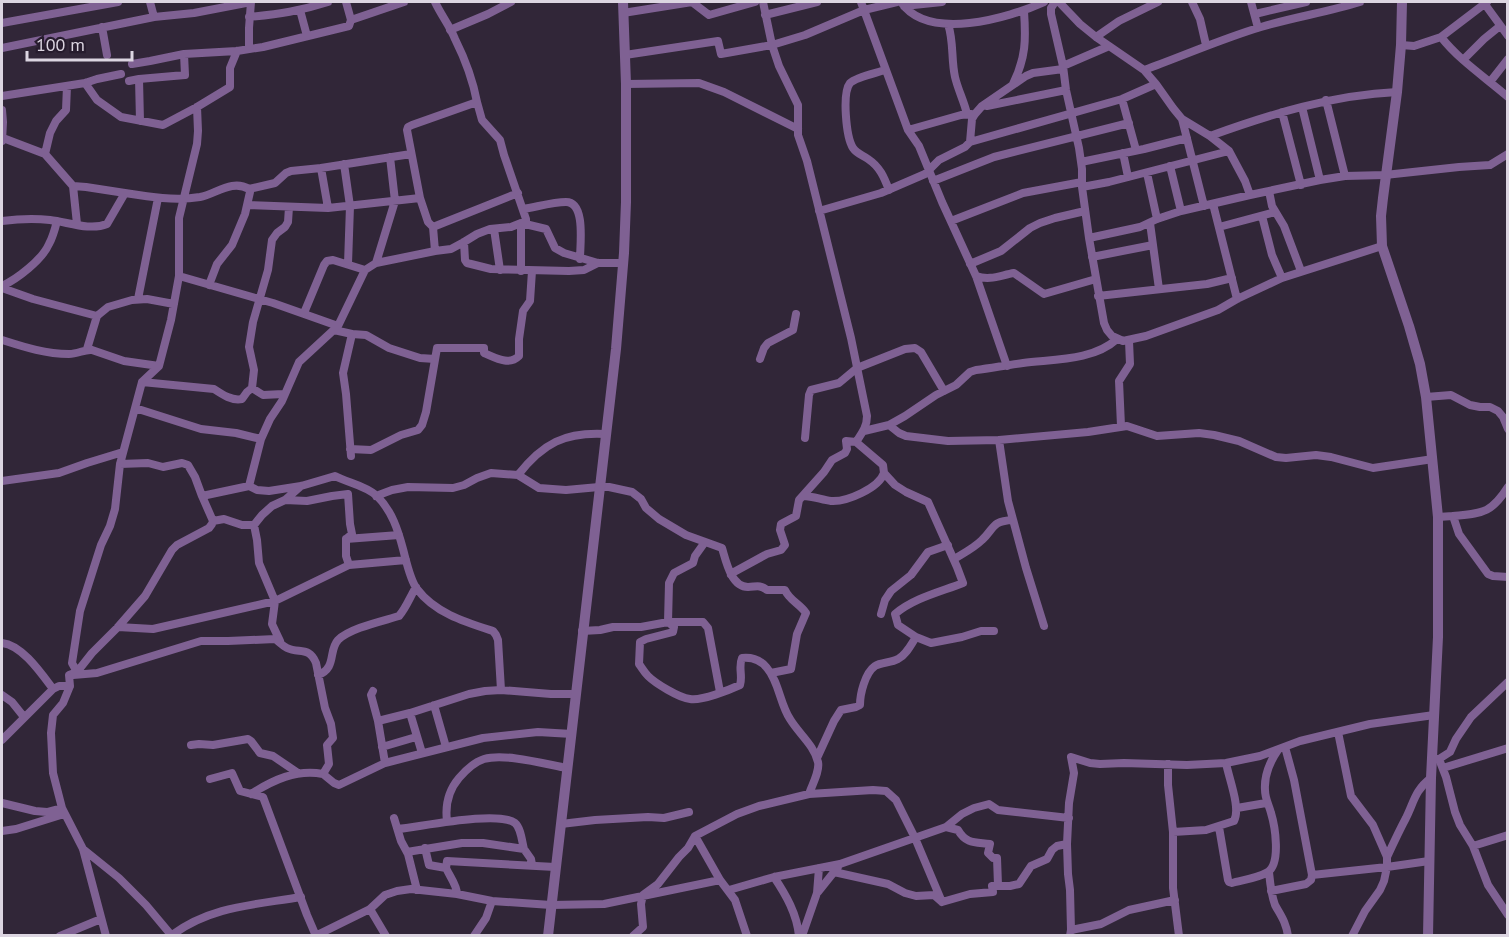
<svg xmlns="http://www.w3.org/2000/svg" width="1509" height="937" font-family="'PT Sans',sans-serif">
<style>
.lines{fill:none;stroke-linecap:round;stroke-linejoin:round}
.minor{stroke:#7f6193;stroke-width:8}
.tertiary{stroke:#7f6193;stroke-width:10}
</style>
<rect width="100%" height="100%" fill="#312638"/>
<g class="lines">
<!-- minor -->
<path class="minor" d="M150,2L154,17
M435,2C441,15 450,26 455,39C465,59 473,81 477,102L412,125L408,127L407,130L420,198L428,222L433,227L435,251L451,249L464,242L477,234L490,229L511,227L521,223L546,229L555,248L564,253L598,263H623
M763,2L772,45L779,66L798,105V135L807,161L851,338L867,416C867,427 862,433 856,442
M861,2L908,130L919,146L942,202L976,276L1007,366
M901,2C928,42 1009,18 1044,2
M1055,2L1051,8V14L1063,66L1066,90L1079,148L1082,169V187L1089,238L1104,323L1107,330L1112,336L1123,341L1146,336L1218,310L1237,299L1282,278L1382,246
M1059,2L1080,24L1096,37L1144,70L1156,84L1173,108L1182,119L1210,136L1229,151L1245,181L1250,195
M1192,2L1200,19L1206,45
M1251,2L1258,28
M1484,3L1508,36
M904,6L942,2
M300,10L307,36
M623,13L692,2L709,15L755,2
M1255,14L1306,2
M765,15L817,2
M249,17C280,14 300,11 328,2
M351,20L404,2
M2,23L118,2
M948,24C954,42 951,59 955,77C958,90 964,101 967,114
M102,27L107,55
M450,30L488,14L511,2
M1096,37L1119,21L1158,2
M1441,37C1460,61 1485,77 1508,97
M1401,45L1414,46L1441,37L1487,2
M2,48L154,17L194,13L251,2
M249,49V28L251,2
M625,55L718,41L721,54L772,45L805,35L864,10L897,2
M1463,60L1484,39L1500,26
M132,64L150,61L184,54L237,51L263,47L349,26L351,20L346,2
M1063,66L1107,47
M885,70C876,73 856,77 850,83C842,93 846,137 853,148C857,154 863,155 868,159C880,167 884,177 889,190
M1144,70C1183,56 1221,39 1261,27C1294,17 1328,12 1360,2
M139,79L185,75L184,54
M129,81L139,79L140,121
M1490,82L1508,59
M85,83L97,100L121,117L163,125L197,107L230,87V68L237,51
M626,84L699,83L724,92L798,129
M1013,84C1026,57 1026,40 1024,11
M2,96L85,83L97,79L121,74
M1122,99L1136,150
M1326,100L1345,176
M477,102L482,120L500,140L504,155L526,219V224
M987,106L1066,90
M1302,107L1320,180
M2,110L3,122L2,141
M1282,112L1301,185
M1182,119L1204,206
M908,130L961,115L971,114
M1210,136C1271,114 1332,95 1397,92
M3,138L45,154L73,186L77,224
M970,142L972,119L975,114L982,106L1026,76L1033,73L1063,69
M1123,153L1128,177
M45,154L50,133L56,121L66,110L67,86
M1081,162L1144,149L1187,138
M344,164L350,206L348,264
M1170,166L1181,211
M321,168L328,208
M1147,173L1157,219
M933,181L994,157L1129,123
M73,186L86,187L125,193
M1082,187L1109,182L1229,151
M1269,191L1272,206L1284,226L1301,271
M1213,204L1237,299
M248,205L328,208L420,198
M523,209C536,207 553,202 566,202C586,202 580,245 580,259
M819,211L881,193L925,174L939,160L965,147L970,142L1122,99L1156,84
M1262,216L1272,255L1282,278
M2,221C17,219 34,218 50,220C68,222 90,231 107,224L125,193C150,197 175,201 200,197C216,194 232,179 249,189L275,183L286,173L291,171L321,168L411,154
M951,221L1023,193L1082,182
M521,223V271
M1150,223L1159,289
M433,227L518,193
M1219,227L1275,212
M494,229L500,270
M1089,238L1140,227L1157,219L1181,211L1250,195L1320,180L1345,176L1385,175L1459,167L1490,165L1508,154
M464,242L465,260L467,263L491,269L569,271L584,270L598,263
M1092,257L1153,245
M376,263L395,201L390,157
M970,264L1001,251L1030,228L1040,223L1055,218L1085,211
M179,276L273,303L338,326
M976,276C990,281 1001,275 1014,273L1044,294L1096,279
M209,285L217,264L232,245L245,214L250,192L249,189
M2,286C17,279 42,260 49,244C53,237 55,229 57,221
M2,288L33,299L97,316
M1098,296L1207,284L1232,278
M138,299L158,198
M304,313L324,265L327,261L333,260L365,270
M334,330L352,334L343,373L346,394L351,456
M352,334L366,335L389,348L420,358L435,359
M2,340C24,347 45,354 69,354C78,354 85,349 92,350L124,361L159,366
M87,349L97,316L108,307L132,300L147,299L174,304
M760,359L764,348L768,343L793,330L796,314
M142,382L214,389C223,395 232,401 242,399L247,392L252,388L254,370L249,347L253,322L268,270L272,240L277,233L285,227L288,222L289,207
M252,388L263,395L283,394
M1426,397L1451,395L1470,405L1480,407H1490L1498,411L1503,417L1508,429
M135,408L201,429L236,433L261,439
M889,425L899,433L906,436L948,441L999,440L1088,432L1127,426L1157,436L1199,433L1214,435L1239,441L1276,457L1286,458L1316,455L1331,457L1373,468L1433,459
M1121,426L1119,381L1130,364L1129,341
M864,431L889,425L905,416L936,395L956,385L970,372L976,370C992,368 1007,365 1023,363C1053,359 1093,361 1117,339
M805,438L809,395L811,390L839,383L857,368L905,349L915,348L921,352L944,391
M999,440L1008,501L1026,568L1044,626
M350,449L371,450L401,435L418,430L422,425L426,412L437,348H484V353C496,358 509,366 519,356V339L523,311L530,301L532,271
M120,464L148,463L163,467L182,463L188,465L195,477L202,496L213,521
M518,475C543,443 565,432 605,434
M2,481L59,473L87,463L123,452
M249,486L261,439L270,419L282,401L299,362L338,326L365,270L376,263L435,251
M202,496L249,486L257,490L269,491L301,486L335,476C348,483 365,485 377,496C392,511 398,530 403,549C406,560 410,580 417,589C435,613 465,622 493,631L496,635L498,640L501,690
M376,496L392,490L408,487L453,488L464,485L477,478L491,473L518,475L539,488L566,490L599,487H609L632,492L641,499L646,508L659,519L686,535L722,548C726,561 731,587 748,587C756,587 759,584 767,590H785C789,600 800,604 806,613L797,634L791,669L771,673
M803,496C813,496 822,500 831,501C847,502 879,488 884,473
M285,500L307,501L332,496L348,494L350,524L352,534L346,539V556L349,565L406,560
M1453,516C1482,513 1491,514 1508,487
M1438,517L1453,516L1459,534L1488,574L1493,576L1508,577
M254,525L257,540L259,563L275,601L272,624L280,641
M346,539L399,535
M705,542L695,556L693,563L674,573L669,583L668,622L674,627L673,632L646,639L640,642L639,664C642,668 644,672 648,676C655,683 679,698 690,699C702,701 729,690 740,685C743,676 738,667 742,658C752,657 760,659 767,668C779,682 780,704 790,719C799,734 814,745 818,762C820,771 812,785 809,794
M954,559C964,553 974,548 982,540C995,528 991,521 1013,520
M731,575L734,572L767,554L781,550L785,545L780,530L781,524L796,516L799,500L824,472L832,460L845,453L847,449L846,441L856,442L883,465L884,473L895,485L906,492L928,502L957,567L963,583C940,592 914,598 895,614L898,625L916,637L931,643L962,637L981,631H994
M881,614L885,600L891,591L911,575L928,552L948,545
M118,627L153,629L275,601L349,565
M582,631L600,630L613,627H641L668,622H703L708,628L720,692
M2,643C22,645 41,673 53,689
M77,672L72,663L80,611L101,545L110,526L115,509L120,464L142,382L159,366L171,320L179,276V218L197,144L198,131L197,107
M73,675L97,673L201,641H228L275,639C278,641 283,646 287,648C299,654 309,646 316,663L325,708L331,724L333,738L327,745L329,764L323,774
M318,675C337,668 328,651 338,640C350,628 383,621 399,616C406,608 410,597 416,587
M373,691L371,695L378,721
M2,695L12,702L24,717
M434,705L446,747
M410,713L422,753
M1338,732L1351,796L1373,825L1387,857V867L1384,881L1380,890L1365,911L1352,936
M2,740L53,689L59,686H70
M191,745L199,744L213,745L248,739L251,741L260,753L273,756L298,773
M382,747L416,737
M817,758L834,721L841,710L856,707L860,705C860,694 865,673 875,666C881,662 891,663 898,659C906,655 911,645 916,637
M1433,759H1439L1450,752L1456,739L1471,717L1508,682
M1439,759L1446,777L1455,812L1460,825L1473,846L1488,885L1508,915
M385,763L378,721L410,713L469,694L485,691L501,690L551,694H576
M1168,764V785L1173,832V888L1179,936
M1443,768L1508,748
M210,779L232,773L240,791L263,797L307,915L316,936
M251,794C273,780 296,769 323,774L334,783L339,785L385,763L483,738L538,732L572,734
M2,803L35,811L47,812L62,808
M1237,808L1266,803
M394,818L401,841L408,854L417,890
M447,821C445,805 448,791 459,778C466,770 474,762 484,759C505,753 545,764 567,768
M561,824L595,820L648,817L664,818L689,812
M946,827L958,830C966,844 975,842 990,844L988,853L993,858H997L998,885
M1219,827L1228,880L1229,882L1232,883C1243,880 1258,878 1268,872C1281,863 1275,826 1271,813C1269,805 1265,799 1265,790C1264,775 1269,763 1278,750
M398,829C420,827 498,810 515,823C521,828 522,842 524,849
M2,831L16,829L64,814
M1173,832L1206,830L1234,821C1241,808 1229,779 1226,763
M695,836L720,880L735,900L747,936
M1473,846L1508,835
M425,848L429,865L446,868C450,877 457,885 457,894
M83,849L119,878L146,905L172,936
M407,852L462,843H483L524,849L531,859L532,865
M1387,857C1393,844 1399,831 1406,818C1414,802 1415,790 1431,778
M446,868L447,861L555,867
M834,872L888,884L905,893L916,896L934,895L942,902L970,894L993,892L992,886H1010L1019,884L1031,866L1047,859L1052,850L1057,846L1067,844
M1269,872C1270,882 1271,894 1275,905C1281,916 1286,922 1288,936
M1312,875L1387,867L1429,861
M774,877C786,895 797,914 799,936
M729,890L774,877L840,864L946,827L962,814L974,808L989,804L998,810L1069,818
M1271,891L1306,884L1311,880L1312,875L1294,780L1285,747
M818,892L838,867
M370,909L386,936
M1071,930L1101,924L1129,910L1175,900
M172,935C211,906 254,905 301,897
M60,936L101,919
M106,936L83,849L62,808L53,773L51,733L53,715L63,703L70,686L69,675L77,672L92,653L118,627L145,596L172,550L177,545L209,528L212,524L213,521L224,519L242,525H254L262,515L272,506L285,500L301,486
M315,936L370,909L385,895L397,891L411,889L457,894L492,901L551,905L604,904L720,880
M474,936L486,918L492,901
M633,936L643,927L641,904L643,895L658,884L679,857L688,848L695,836L737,814L759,806L809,794L873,790L886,791L896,800L915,838L942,902
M802,936L817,893L819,868
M1070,936L1071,930L1070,890L1068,874L1067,844L1069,803L1074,773L1071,757L1090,763L1100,764L1124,763L1187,765L1226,763L1260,756L1300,741L1370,724L1434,715"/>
<!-- tertiary -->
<path class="tertiary" d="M1402,2L1401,45L1397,92L1383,198L1381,216L1382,246L1409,326L1420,364L1426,397L1438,517V637L1431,778L1428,936
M548,936L616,349L624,253L626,202V84L623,2"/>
</g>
<!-- border -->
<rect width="1509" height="937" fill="none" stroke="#dcd5e1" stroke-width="6"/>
<!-- scale -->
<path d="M27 51v9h105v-9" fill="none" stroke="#dcd5e1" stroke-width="3"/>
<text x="36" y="51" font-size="18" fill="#dcd5e1" stroke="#271c2e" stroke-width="4.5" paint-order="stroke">100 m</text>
</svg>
